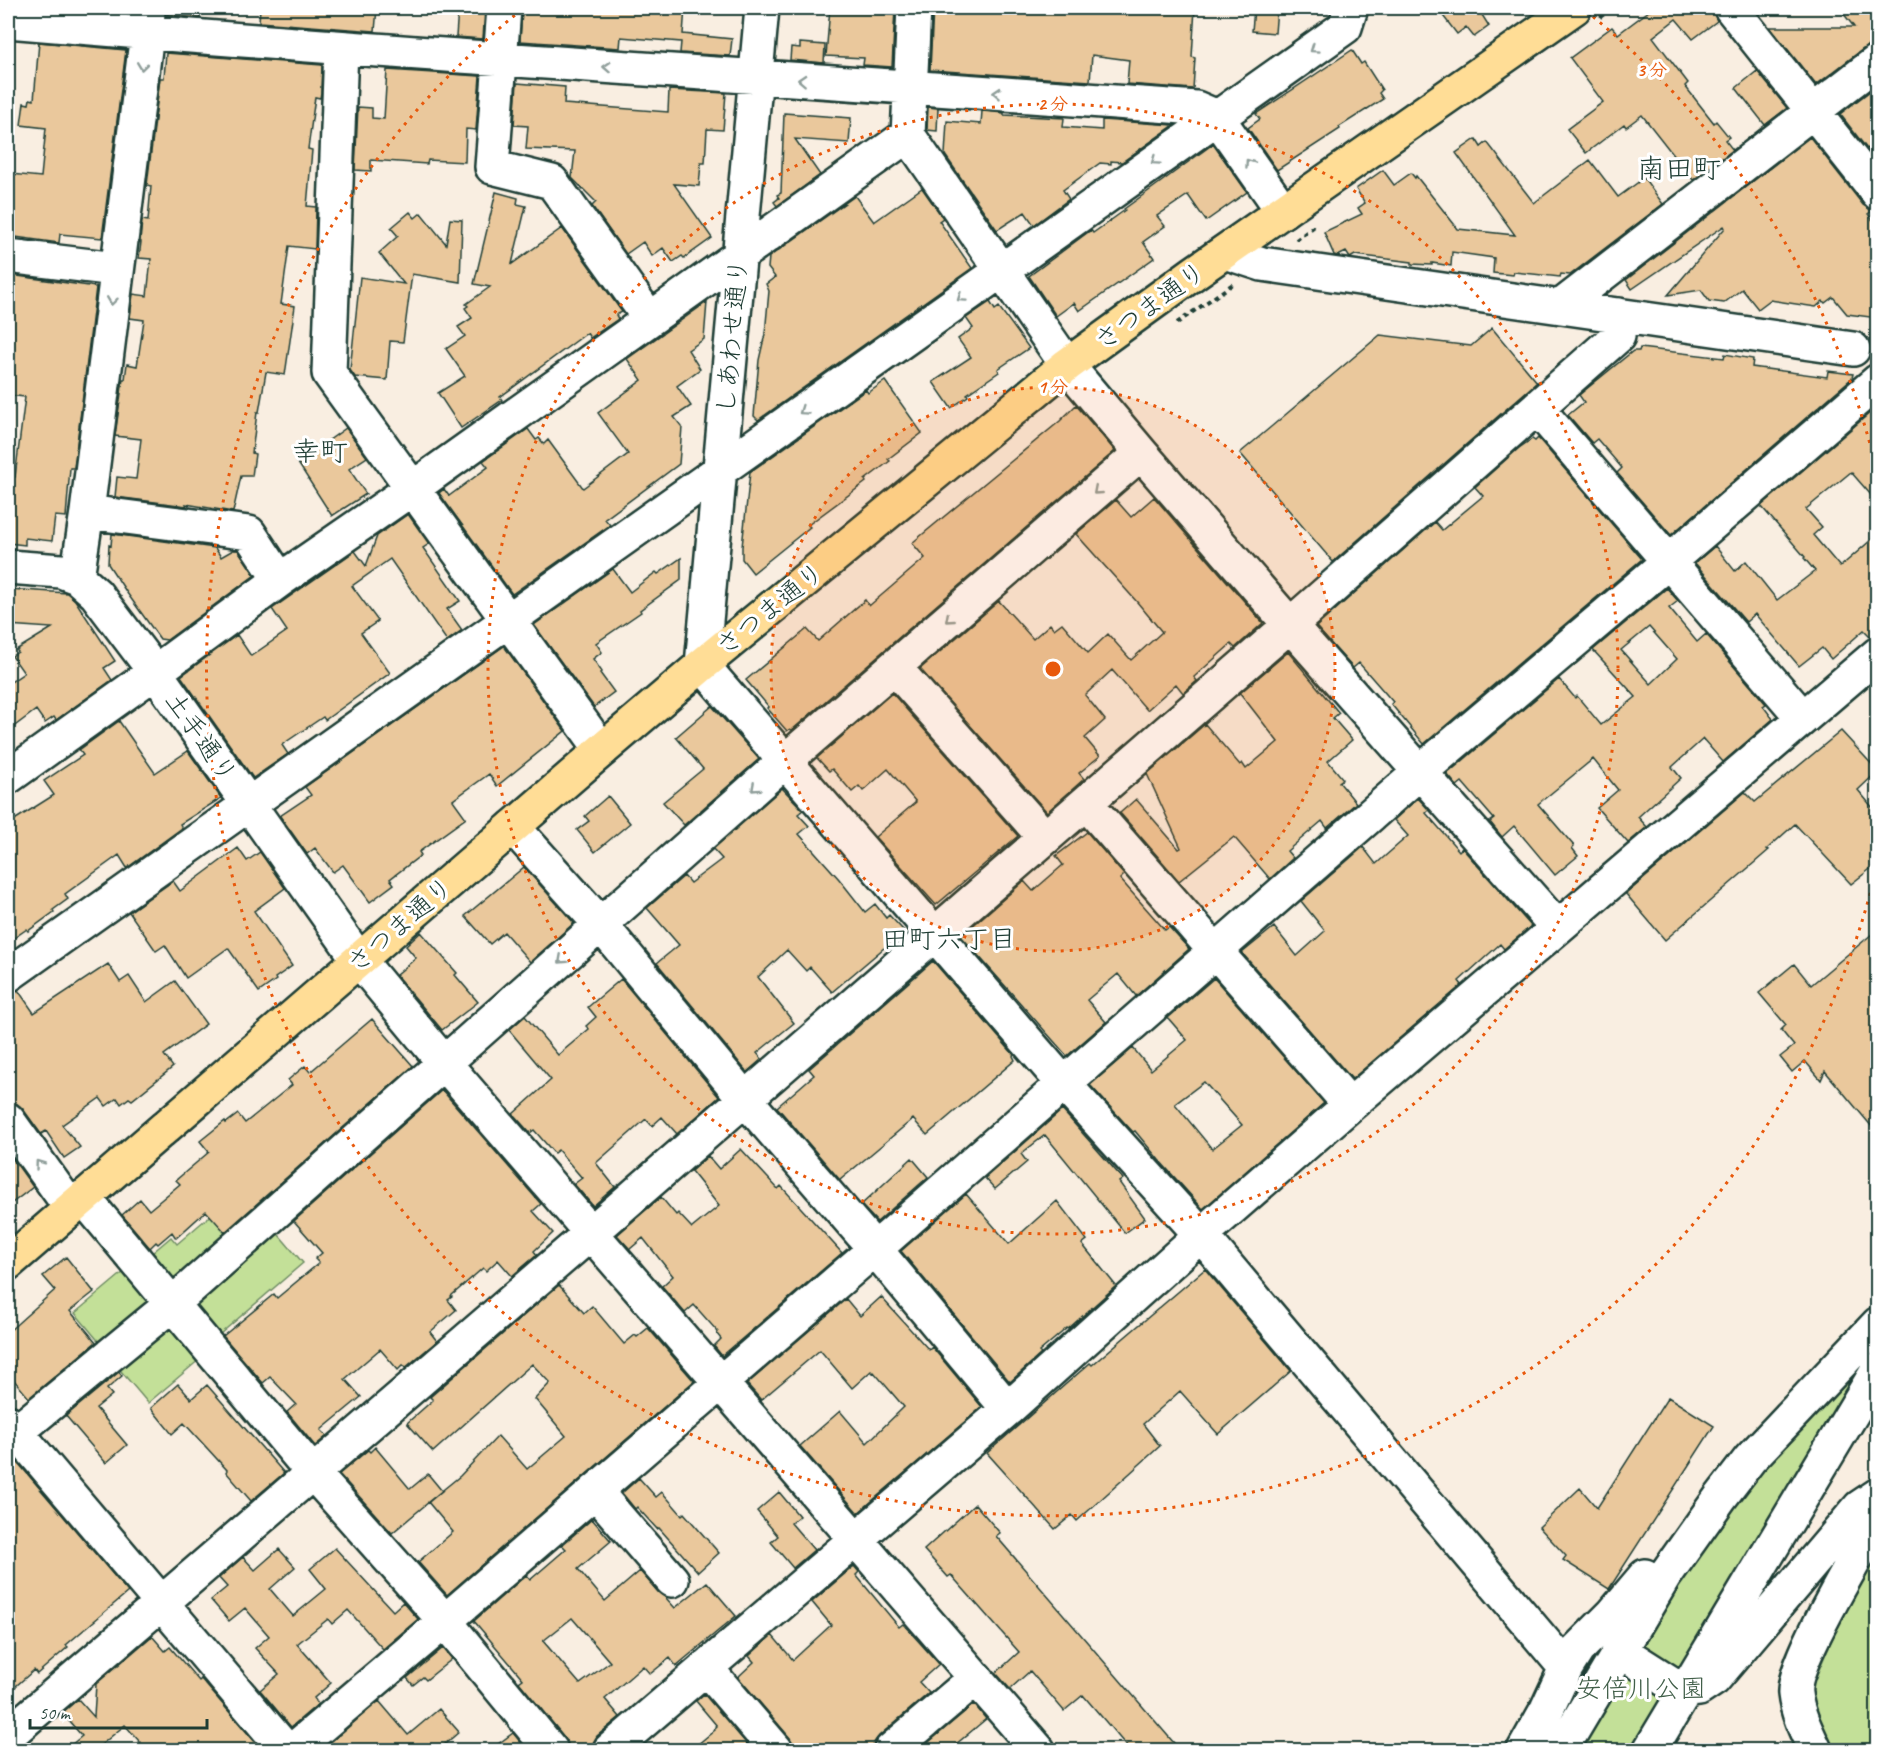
<svg xmlns="http://www.w3.org/2000/svg" width="1885" height="1758" font-family="Caveat,'Klee One',sans-serif">
<style>
.green{fill:#c3e098;stroke:#718e66;stroke-width:1.5}
.building{fill:#eac89c;stroke:#1f3d34;stroke-width:1.5;fill-rule:evenodd}
.lines{fill:none;stroke-linecap:round;stroke-linejoin:round}
.minor-casing{stroke:#1f3d34;stroke-width:38}
.major-casing{stroke:#1f3d34;stroke-width:38}
.path{stroke:#1f3d34;stroke-width:4;stroke-dasharray:4.5 4.5;stroke-linecap:butt}
.minor{stroke:#fff;stroke-width:33}
.major{stroke:#ffdd96;stroke-width:33}
.oneway{stroke:#8f9e9a}
.ring{fill:none;stroke:#e8590c;stroke-width:3;stroke-dasharray:3 6}
.labels{text-anchor:middle;dominant-baseline:central;stroke-width:6;stroke-linejoin:round;paint-order:stroke}
.street-label{font-size:26px;fill:#1f3d34;stroke:#fff}
.park-label{font-size:26px;fill:#405e48;stroke:#fff}
.neighbourhood-label{font-size:27px;fill:#1f3d34;stroke:#fff}
.quarter-label{font-size:28px;fill:#1f3d34;stroke:#fff}
.centre{fill:#e8590c;stroke:#fff;stroke-width:3}
.ring-label{font-size:18px;text-anchor:middle;font-weight:bold;fill:#e8590c;stroke:#fff;stroke-width:6;stroke-linejoin:round;paint-order:stroke}
</style>
<rect width="100%" height="100%" fill="#f9eee1"/>
<filter id="ink" filterUnits="userSpaceOnUse"><feTurbulence type="fractalNoise" baseFrequency=".0167" numOctaves="2"/><feDisplacementMap in="SourceGraphic" scale="12" xChannelSelector="R" yChannelSelector="G"/><feConvolveMatrix kernelMatrix="1 2 1 2 8 2 1 2 1" color-interpolation-filters="sRGB"/></filter>
<g filter="url(#ink)">
<!-- green -->
<path class="green" d="M220,1207L242,1232L180,1286L145,1259L171,1237L177,1244Z
M273,1228L303,1263L213,1340L188,1311Z
M125,1271L150,1300V1313L106,1350L75,1313Z
M158,1327L176,1331L200,1359L148,1403L115,1364Z
M1877,1337V1357L1637,1750H1571L1618,1670L1738,1496Z
M1877,1540V1750H1827L1806,1700L1869,1553Z"/>
<!-- building -->
<path class="building" d="M167,8H201L200,18L168,15Z
M260,8H377L375,31L259,22Z
M458,8H485L483,39L456,37Z
M522,8H685L683,34L732,39L730,56L680,53L681,42L621,37L620,48L520,41Z
M830,8H895L892,67L863,65L864,58L826,56Z
M933,8H1195L1192,57L1195,58L1193,89L1127,84L1129,60L1092,55L1090,81L930,70Z
M1254,8H1277L1275,33L1252,31Z
M1437,8H1491L1482,15L1489,26L1474,37L1466,27L1457,34Z
M1653,8H1713V11L1717,21L1693,39L1676,19L1653,37L1688,83L1685,86L1714,123L1716,121L1729,137L1725,140L1733,150L1693,180L1642,115L1626,127L1624,124L1586,153L1567,129L1603,102L1570,58L1612,27L1618,34Z
M1840,9L1878,11V43L1867,46L1816,85L1770,27H1854Z
M39,42L126,50L102,238L60,234L59,243L8,236V206L11,174L41,177L46,128L21,125L24,103L29,104L30,99L34,100Z
M800,43L825,45L824,63L790,60L791,47L800,48Z
M1352,50L1361,64L1364,62L1382,90L1379,93L1383,99L1339,127L1340,129L1277,170L1248,128L1260,119L1256,114Z
M166,53L322,65L321,92L320,98L315,97L308,149L312,150L307,206L316,207L315,249L289,246L281,304L295,306L285,375L266,372L259,412H257L252,453L255,454L252,476H241L233,512L186,504L187,506L115,497L117,477L136,479L141,439L115,436L123,379H125L127,364L137,366L144,320L130,318L133,294L147,296L151,259L139,258L141,242H140L142,220L148,221L151,186L147,185L160,78H164Z
M387,70L480,76L476,130L466,129L465,162L428,160L427,164L371,160V171L355,170L358,107L372,108V118L384,119Z
M1757,71L1787,108L1765,125L1736,88Z
M517,83L565,87L564,104L668,112L669,90L726,93L723,130L707,129L705,163H701L699,186L674,184L712,238L684,258L682,256L673,262L663,248L652,256L643,242L626,254L592,206L596,202L572,178L575,151L526,149L528,126L514,125Z
M1878,85V140L1867,149L1840,114Z
M928,107L938,108L937,131L927,130Z
M982,111L1004,113V115L1064,118L1063,127L1102,130V120L1174,125L1122,162L1111,161V164L1100,163L1063,190L1069,199L1034,225L1025,212L997,230L945,155L947,121L981,124Z
M784,113L851,118L849,143L795,139L820,175L777,206L774,202L779,198L777,195L781,193Z
M1810,137L1863,205L1872,211L1868,214L1878,227V318L1847,314L1833,297L1825,303L1823,301L1816,307L1770,300L1758,309L1742,289L1724,303L1709,301L1701,290L1668,295L1725,228L1724,226L1632,289L1626,280Z
M1476,139L1481,147L1487,142L1534,203L1590,160L1618,197L1644,178L1663,204L1570,275L1561,274L1560,277L1514,272L1513,275L1493,273L1494,258L1452,252L1451,266L1432,263V265L1412,264V262L1355,255L1350,258L1346,252L1338,256L1334,255L1324,232L1362,214L1358,208L1365,203L1356,189L1383,170L1394,185L1411,173L1415,178L1416,176L1458,229L1515,235L1456,153Z
M1213,144L1247,192L1206,221L1188,195L1157,216L1165,226L1143,242L1154,258L1079,311L1074,303L1056,316L1029,276L1091,230L1093,233L1125,210L1124,209Z
M922,188L943,218L939,221L972,268L758,420L754,416L759,360L765,334L769,291L766,284L775,277L768,268L769,257L855,196L874,222Z
M496,192L518,198L517,204L526,206L512,264L562,228L622,312L616,315L618,319L590,338L587,333L500,397L502,400L461,428L438,393L465,376L446,349L465,336L458,327L472,318L465,308L468,306L466,304L490,287L474,284Z
M410,212L415,218L421,213L446,244L450,219L462,220L460,282L412,274L403,342L390,341L387,380L355,377L350,370L360,277L404,284L379,253L398,236L391,228Z
M10,275L96,287L74,468H70L66,517L55,516L52,541L25,538V545L8,543V522L13,477H15L25,397L8,395V304Z
M707,302L704,339L688,350L700,369L677,386L691,406L674,417L682,427L679,464L605,519L610,525L512,594L439,493L444,489L449,496L488,467L483,461L528,429L536,440L539,438L544,444L548,440L583,488L628,454L598,413L642,380L627,359Z
M990,302L995,310L999,307L1029,348L998,369L999,372L967,394L968,396L951,408L933,382L971,357L958,339L973,328L966,318Z
M1492,328L1537,382L1333,562L1240,453L1380,335L1471,346Z
M1640,348L1724,358L1725,354L1753,359L1752,367L1827,377L1828,371L1853,374L1852,378L1671,535L1617,473L1622,468L1597,439L1592,443L1568,415L1584,402L1579,395L1633,351H1639Z
M885,381L922,433L888,459L890,461L865,480L866,482L808,525L810,527L753,573L742,559V547L750,472L866,390L868,393Z
M1076,405L1115,451L792,730L790,729L787,731L767,708L769,707L746,680L807,629L818,641L865,600L869,606L925,558L912,543L1060,421Z
M1878,406V503L1851,472L1806,509L1822,527L1813,535L1840,567L1878,534V636L1871,637L1864,630L1831,659L1822,648L1799,666L1755,614L1746,622L1695,563L1715,546L1735,571L1746,561L1777,600L1815,571L1804,558L1805,557L1761,506Z
M346,428L367,457L349,469L366,494L332,516L296,460L321,444L322,445Z
M1538,438L1642,559L1424,744L1391,704L1393,702L1359,663L1353,668L1316,627L1435,522L1442,530L1483,496L1475,487L1519,448L1532,439L1535,441Z
M1154,497L1263,623L1235,648L1231,644L1194,677L1197,681L1183,693L1176,684L1147,710L1112,670L1085,695L1105,720L1085,738L1100,756L1079,773L1084,779L1047,812L920,669L999,601L1033,639L1050,624L1054,629L1062,623L1088,653L1108,634L1131,660L1162,632L1137,602L1076,534L1116,500L1131,517Z
M408,514L429,544L423,548L460,601L447,609L462,630L447,641L390,559L352,586L378,621L361,633L390,673L325,720L323,717L283,744L282,745L288,754L253,778L181,676L237,635L251,656L287,631L272,609L355,551L366,566L377,536Z
M112,534L215,548L221,557L233,550H238L255,575L167,640L160,639L127,593L108,564L109,545L111,546Z
M681,558V580L640,610L641,612L596,643L602,652L593,659L602,672L600,673L614,692L594,707L534,625L613,569L630,592L656,572L658,574Z
M1667,588L1678,601L1669,608L1697,642L1706,634L1766,704L1763,706L1773,719L1723,762L1703,739L1672,767L1681,778L1638,817L1647,827L1628,843L1597,808L1618,790L1593,759L1538,804L1574,846L1572,848L1578,856L1555,875L1514,826L1502,837L1490,822L1494,819L1462,782L1457,786L1447,774L1559,679L1575,698L1577,696L1601,725L1636,697L1593,650ZM1649,627L1677,659L1651,684L1621,650Z
M8,589L67,593L75,600L115,661L104,668L112,680L56,720L54,717L45,723L36,710L8,731V684L24,673L12,656L18,652L16,650L52,628L8,625Z
M504,646L565,731L497,786L489,774L453,800L466,818L419,852L421,855L390,879L394,884L370,902L343,865L333,872L315,848L307,854L280,816L311,795L305,787Z
M1288,652L1339,713L1333,718L1352,740L1328,761L1343,779L1339,782L1356,803L1327,828L1322,821L1287,851L1293,858L1270,879L1234,837L1179,881L1120,813L1136,799L1179,849L1181,848L1147,774L1205,724L1240,765L1242,763L1246,769L1278,742L1240,693Z
M892,693L1018,836L936,905L875,837L916,802L888,769L863,791L859,786L852,792L832,769L829,771L817,758Z
M712,706L759,759L684,825L663,802L703,769L676,737Z
M119,721L155,773L188,751L221,798L180,824L182,828L127,868L119,855L65,894L68,899L53,910L54,912L28,931L27,929L8,942V824L54,795L44,781L83,755L79,750Z
M1841,731L1878,771L1858,790L1878,814V863L1851,884L1795,824L1767,849L1769,850L1665,940L1626,894L1745,792L1755,802Z
M782,788L803,810L798,814L809,826L799,834L839,879L865,912L875,904L886,918L889,915L904,931L832,992L810,967L806,971L787,950L758,977L794,1023L757,1053L762,1059L747,1072L657,963L679,945L647,908L684,876L690,883L722,859L713,849Z
M608,796L630,823L595,852L577,830L589,821L585,816Z
M1418,798L1429,810L1426,813L1459,851L1462,848L1531,926L1504,949L1500,944L1459,981L1462,985L1352,1079L1242,953L1274,927L1297,956L1325,931L1301,901L1363,847L1376,864L1408,836L1394,820Z
M1087,832L1124,875L1120,879L1165,930L1169,927L1189,949L1136,996L1118,974L1087,1000L1106,1022L1067,1056L961,936L1024,881L1033,891L1063,865L1056,856Z
M238,848L247,861L260,852L285,888L254,911L292,966L275,978L276,980L259,992L228,948L186,978L165,945L156,951L129,912L173,881L180,891Z
M524,867L574,923L530,962L504,932L490,944L465,916Z
M1878,929V1134L1825,1071L1821,1080L1805,1061L1792,1072L1780,1057L1794,1046L1781,1030L1786,1025L1759,993L1794,964L1811,985Z
M421,932L457,973L455,975L478,1002L442,1030L396,975L416,958L406,946Z
M933,961L1014,1055L1013,1056L1015,1060L927,1135L913,1119L840,1180L777,1107L814,1075L809,1069Z
M108,964L120,982L129,976L146,1002L175,981L206,1024L164,1055L173,1067L132,1100L129,1098L121,1104L117,1098L106,1106L100,1098L62,1125L80,1147L64,1158L46,1131L41,1134L23,1109L16,1103L8,1101V993L18,990L34,1013Z
M1214,978L1324,1103L1203,1209L1159,1160L1135,1131L1133,1132L1090,1085L1133,1048L1151,1070L1187,1040L1168,1018ZM1204,1082L1242,1125L1212,1149L1175,1104Z
M621,979L719,1097L677,1134L662,1117L652,1126L646,1119L596,1163L615,1187L593,1206L574,1184L582,1178L558,1150L554,1153L534,1130L530,1133L513,1114L551,1080L509,1030L525,1016L558,1055L589,1029L586,1026L596,1017L588,1007Z
M372,1019L413,1066L225,1232L206,1211L176,1238L172,1232L158,1244L156,1242L150,1248L122,1215L140,1199L149,1210L180,1184L176,1180L209,1152L200,1141L225,1121L226,1123L238,1114L245,1123L292,1085L288,1080L305,1066L310,1072Z
M442,1090L541,1204L533,1211L553,1233L534,1251L537,1255L512,1276L498,1260L486,1271L483,1268L451,1296L452,1297L448,1300L456,1310L430,1332L437,1341L405,1368L403,1365L398,1370L380,1349L345,1379L361,1397L321,1430L327,1436L315,1446L287,1412L296,1404L270,1377L263,1383L223,1336L274,1294L277,1298L319,1263L315,1259L322,1253L294,1221Z
M1062,1110L1123,1179L1119,1182L1145,1218L1125,1233L1045,1135L1021,1154L1027,1162L995,1189L985,1178Z
M741,1149L778,1189L781,1186L842,1253L722,1356L714,1346L721,1339L717,1334L718,1332L694,1305L685,1313L662,1286L673,1276L643,1238L630,1249L617,1235L661,1197L676,1215L678,1213L692,1228L719,1206L691,1171L708,1156L719,1169Z
M8,1152L33,1187L8,1206Z
M912,1158L928,1177L877,1222L861,1205Z
M966,1194L1009,1244L1057,1201L1087,1240L1082,1244L1116,1286L1068,1329L1067,1328L1039,1352L1041,1354L1010,1382L901,1251Z
M66,1257L94,1292L70,1311L96,1342L29,1398L8,1373V1332L55,1290L43,1276Z
M1205,1269L1291,1371L1218,1434L1180,1391L1143,1424L1160,1446L1077,1521L1072,1515L1055,1529L987,1453L1090,1363L1092,1365Z
M559,1285L584,1313L592,1306L624,1344L635,1335L637,1337L648,1328L694,1381L447,1595L418,1562L453,1532L428,1502L460,1476L498,1436L527,1469L566,1436L535,1399L550,1383L532,1364L433,1452L407,1423L433,1400L430,1397Z
M881,1297L929,1350L932,1347L982,1407L858,1513L800,1446L840,1411L867,1443L904,1407L874,1372L873,1373L871,1371L852,1388L820,1350L761,1400L747,1384L846,1299L860,1316Z
M119,1372L122,1376L107,1389L112,1395L96,1408L127,1445L106,1463L66,1416Z
M178,1384L191,1399L207,1385L284,1473L251,1501L226,1472L227,1470L184,1423L172,1434L151,1408Z
M1668,1397L1714,1426L1609,1589L1563,1560L1566,1556L1539,1527L1580,1488L1597,1508Z
M375,1447L410,1489L428,1474L442,1491L392,1533L339,1474L368,1450L370,1452Z
M8,1457H13L128,1592L66,1645L68,1647L37,1674L34,1670L8,1693Z
M639,1478L656,1497L662,1492L682,1515L684,1513L719,1553L698,1572L659,1528L657,1529L637,1507L635,1509L622,1493Z
M779,1492L799,1516L791,1523L814,1550L793,1568L771,1542L778,1536L757,1511Z
M975,1504L1000,1533L996,1536L1180,1750H1130L1083,1695L1064,1711L1030,1671L1010,1689L996,1673L1019,1652L951,1575L948,1577L924,1550Z
M592,1519L611,1541L578,1569L605,1601L640,1571L658,1592L666,1598L675,1608L707,1582L736,1616L676,1666L670,1658L650,1674L643,1666L605,1699L620,1717L597,1736L593,1743L592,1750H569L565,1738L519,1682L523,1679L474,1621L526,1575L530,1580L566,1549L562,1545ZM572,1618L610,1662L580,1684L543,1641Z
M335,1548L393,1611L403,1602L418,1619L383,1649L348,1610L332,1624L328,1619L297,1644L331,1683L314,1698L318,1704L291,1727L260,1690L279,1674L255,1648L269,1636L245,1608L229,1621L211,1600L227,1587L219,1578L243,1557L255,1570L279,1549L295,1567L270,1589L293,1616L326,1589L310,1569Z
M854,1566L859,1572L856,1575L899,1627L903,1624L939,1664L919,1682L929,1693L879,1736L874,1743L872,1750H794V1746L790,1738L738,1677L754,1662L749,1656L772,1635L793,1660L831,1625L812,1602Z
M152,1636L165,1651L170,1647L199,1681L201,1679L262,1750H147L125,1725L95,1750H65L82,1736L62,1713L78,1699L94,1717L96,1684Z
M443,1648L452,1659L426,1680L423,1677L413,1685L407,1678Z
M704,1694L752,1750H691L715,1730L714,1729L717,1726L696,1701Z
M379,1701L408,1735L439,1709L459,1732L438,1750H321Z
M974,1704L986,1719L949,1750H928L924,1746Z
M513,1733L527,1750H490Z"/>
<g class="lines">
<!-- minor casing -->
<g class="minor-casing">
<path id="minor" d="M504,8L492,167L552,182L650,319
M762,8L702,665L1064,1084L1201,1235L1566,1668
M1731,8L1878,193
M8,21C403,55 800,78 1196,108L1217,117L1283,211
M341,48L329,373L602,750
M908,135L1067,365L1141,453L1290,625L1557,927
M1225,252L1262,264L1853,349
M8,256L116,269
M1560,307L1878,61
M1537,408L1803,718
M87,512L249,533L280,580
M8,567L61,571L77,577L96,594L155,672L359,960L445,1064L1038,1750
M77,577L87,512L147,33L148,8
M894,667L1045,838
M8,777L155,672L280,580L413,488L908,135L914,8
M1086,803L1350,1105
M513,827L601,925L745,1099L875,1249L1008,1409
M8,975L1345,27L1351,8
M8,1120L71,1208
M83,1197L313,1473L445,1621L551,1750
M8,1422L286,1750
M8,1439L172,1304L785,761L1141,453
M595,1491L672,1580
M1619,1650L1677,1687L1686,1690L1699,1689L1714,1679L1860,1507L1878,1495
M706,1668L776,1750
M8,1735L591,1233L1290,625L1618,336L1619,315
M293,1750L445,1621L875,1249L1420,772L1668,562L1878,381
M610,1750L1008,1409L1201,1235L1350,1105L1878,654
M891,1750L976,1678
M1524,1750L1547,1709L1566,1668L1578,1649L1613,1614L1645,1576
M1561,1750L1664,1577L1720,1498L1750,1459L1878,1324
M1650,1750L1878,1370
M1815,1750C1807,1733 1797,1713 1795,1694C1791,1665 1860,1551 1878,1520"/>
</g>
<!-- major casing -->
<g class="major-casing">
<path id="major" d="M8,1263L602,750L702,665L1067,365L1194,273L1574,8"/>
</g>
<!-- path -->
<path class="path" d="M1600,17L1613,8
M1296,240L1316,225
M1177,323L1233,284"/>
<!-- minor -->
<use href="#minor" class="minor"/>
<!-- major -->
<use href="#major" class="major"/>
</g>
<!-- one-way arrows -->
<defs><path id="oneway-chevron" d="M-2-3.5L2.5 0L-2 3.5" fill="none" stroke-width="1.6" stroke-linecap="round" stroke-linejoin="round" transform="scale(1.5)"/></defs>
<g class="oneway">
<use href="#oneway-chevron" transform="translate(1314 49) rotate(145)"/>
<use href="#oneway-chevron" transform="translate(142 66) rotate(97)"/>
<use href="#oneway-chevron" transform="translate(607 67) rotate(-176)"/>
<use href="#oneway-chevron" transform="translate(802 80) rotate(-177)"/>
<use href="#oneway-chevron" transform="translate(997 93) rotate(-176)"/>
<use href="#oneway-chevron" transform="translate(1155 161) rotate(145)"/>
<use href="#oneway-chevron" transform="translate(1249 163) rotate(-125)"/>
<use href="#oneway-chevron" transform="translate(961 298) rotate(145)"/>
<use href="#oneway-chevron" transform="translate(112 301) rotate(97)"/>
<use href="#oneway-chevron" transform="translate(803 411) rotate(145)"/>
<use href="#oneway-chevron" transform="translate(1097 491) rotate(139)"/>
<use href="#oneway-chevron" transform="translate(949 619) rotate(139)"/>
<use href="#oneway-chevron" transform="translate(755 788) rotate(138)"/>
<use href="#oneway-chevron" transform="translate(562 960) rotate(138)"/>
<use href="#oneway-chevron" transform="translate(39 1164) rotate(-126)"/>
</g>
</g>
<!-- distance rings -->
<circle cx="1053" cy="669" r="282" fill="#e8590c" fill-opacity=".12"/>
<g class="ring">
<circle cx="1053" cy="669" r="282"/>
<circle cx="1053" cy="669" r="565"/>
<path d="M1877 867A847 847 0 1 1 520 11M1586 11A847 847 0 0 1 1877 471"/>
</g>
<g class="labels">
<!-- street labels -->
<g class="street-label">
<text transform="translate(1150 306) rotate(-36)">さつま通り</text>
<text transform="translate(732 336) rotate(-85)">しあわせ通り</text>
<text transform="translate(770 609) rotate(-39)">さつま通り</text>
<text transform="translate(201 737) rotate(55)">土手通り</text>
<text transform="translate(400 925) rotate(-41)">さつま通り</text>
</g>
<!-- park labels -->
<g class="park-label">
<text x="1641" y="1688">安倍川公園</text>
</g>
<!-- neighbourhood labels -->
<g class="neighbourhood-label">
<text x="949" y="939">田町六丁目</text>
</g>
<!-- quarter labels -->
<g class="quarter-label">
<text x="1679" y="168">南田町</text>
<text x="320" y="451">幸町</text>
</g>
</g>
<circle cx="1053" cy="669" r="9" class="centre"/>
<g class="ring-label">
<text x="1652" y="76">3 分</text>
<text x="1053" y="110">2 分</text>
<text x="1053" y="393">1 分</text>
</g>
<!-- margin -->
<rect width="1885" height="1758" fill="none" stroke="#fff" stroke-width="30"/>
<rect x="15" y="15" width="1855" height="1728" fill="none" stroke="#1f3d34" stroke-width="2" filter="url(#ink)"/>
<!-- scale -->
<path d="M30 1719v9h177v-9" fill="none" stroke="#1f3d34" stroke-width="3"/>
<text x="39" y="1719" font-size="18" fill="#1f3d34" stroke="#ffffff" stroke-width="4.5" paint-order="stroke">50 m</text>
</svg>
